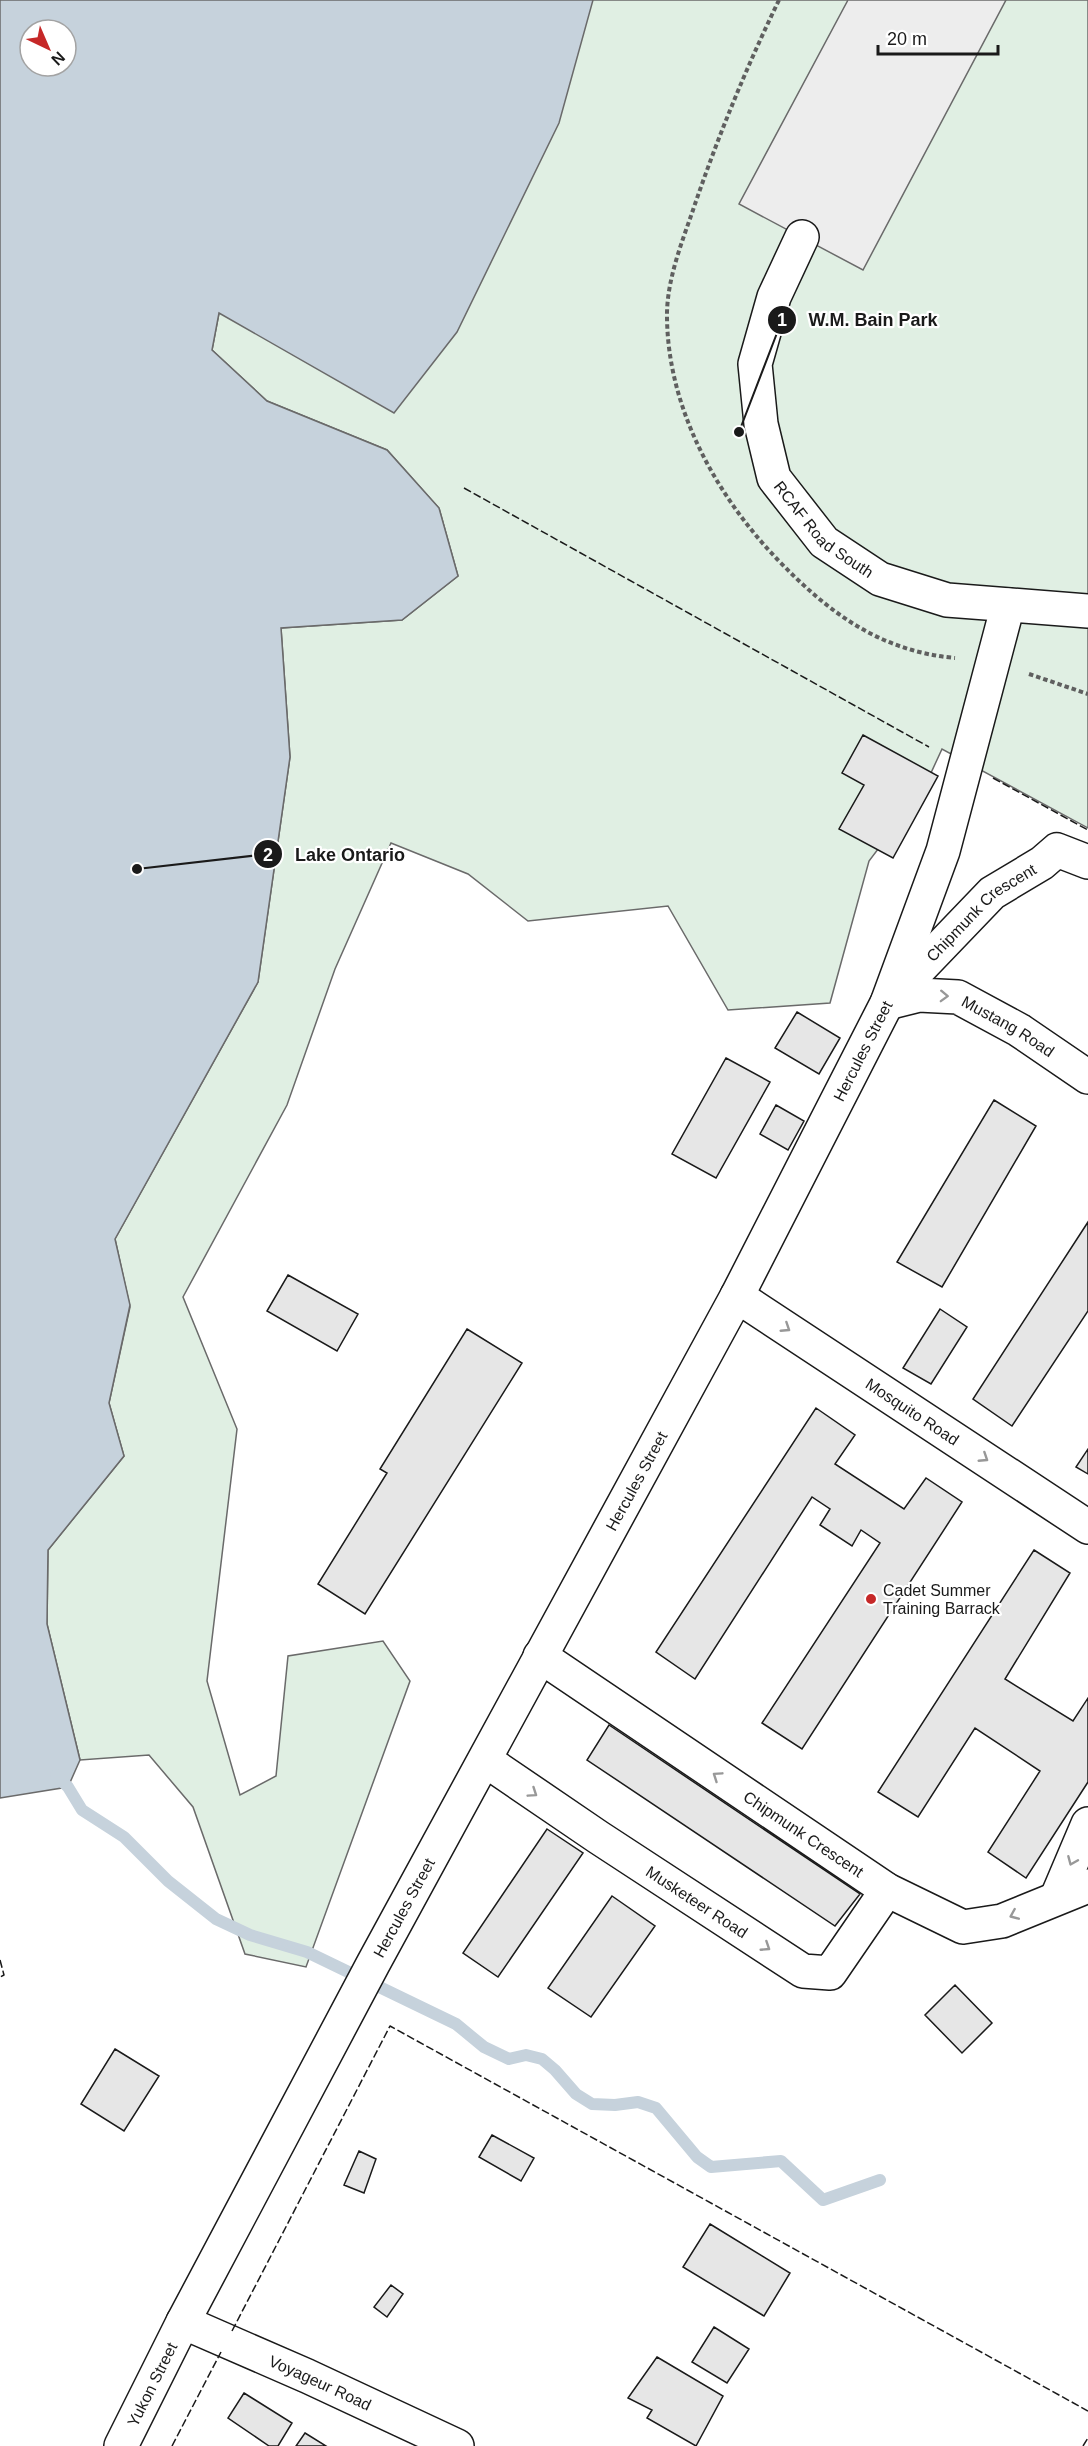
<svg xmlns="http://www.w3.org/2000/svg" width="1088" height="2446" font-family="Helvetica,sans-serif">
<style>
.green{fill:#e0efe3;stroke:#6a6a6a;stroke-width:1.5}
.parking{fill:#ededed;stroke:#6a6a6a;stroke-width:1.5}
.water{fill:#c6d2dc;stroke:#6a6a6a;stroke-width:1.5;fill-rule:evenodd}
.lines{fill:none;stroke-linecap:round;stroke-linejoin:round}
.stream{stroke:#c6d2dc;stroke-width:12}
.building{fill:#e6e6e6;stroke:#1a1a1a;stroke-width:1.5}
.minor-casing{stroke:#1a1a1a;stroke-width:36}
.path{stroke:#5f5f5f;stroke-width:4;stroke-dasharray:4.5 3;stroke-linecap:butt}
.minor{stroke:#fff;stroke-width:33}
.fence{stroke:#1a1a1a;stroke-width:1.5;stroke-dasharray:8 3;stroke-linecap:butt}
.oneway{stroke:#989898}
.poi-dot{fill:#c62828;stroke:#fff;stroke-width:2}
.labels{text-anchor:middle;dominant-baseline:central;stroke-width:4.5;stroke-linejoin:round;paint-order:stroke}
.street-label{font-size:16px;fill:#1a1a1a;stroke:#fff}
.poi-label{font-size:16px;fill:#1a1a1a;stroke:#fff;text-anchor:start}
.leader{fill:none;stroke:#1a1a1a;stroke-width:2}
.callout-dot{fill:#1a1a1a;stroke:#fff;stroke-width:2}
.mark-label{font-size:18px;text-anchor:middle;font-weight:bold;fill:#fff}
.callout-label{font-size:18px;text-anchor:middle;font-weight:bold;fill:#1a1a1a;stroke:#fff;stroke-width:4.5;stroke-linejoin:round;paint-order:stroke}
</style>
<rect width="100%" height="100%" fill="#fff"/>
<!-- green -->
<path class="green" d="M590,0H1088V828L942,749L924,788L869,861L830,1003L728,1010L668,906L528,921L468,874L391,843L335,969L287,1105L183,1297L237,1429L207,1681L240,1795L276,1776L288,1656L383,1641L410,1681L306,1967L245,1954L193,1807L149,1755L80,1760L47,1624L48,1550L124,1456L109,1403L130,1307L115,1239L258,982L290,757L281,628L402,620L458,576L439,508L387,450L267,401L212,350L219,313Z"/>
<!-- parking -->
<path class="parking" d="M848,0H1006L863,270L739,204Z"/>
<!-- water -->
<path class="water" d="M0,0H593L559,123L457,332L394,413L219,313L212,350L267,401L387,450L439,508L458,576L402,620L281,628L290,757L258,982L115,1239L130,1305L109,1403L124,1456L48,1550L47,1624L80,1760L68,1787L0,1798ZM30,30H66V66H30Z"/>
<g class="lines">
<!-- stream -->
<path class="stream" d="M56,1775L68,1787L82,1810L124,1837L168,1881L216,1919L250,1935L307,1952L456,2024L484,2047L509,2059L526,2055L542,2059L555,2070L576,2094L592,2104L615,2105L638,2102L656,2108L697,2157L711,2167L781,2161L823,2200L880,2180"/>
</g>
<!-- building -->
<path class="building" d="M863,735L938,776L893,858L839,829L864,785L842,773Z
M797,1012L840,1038L819,1074L775,1048Z
M726,1058L770,1082L716,1178L672,1154Z
M994,1100L1036,1126L942,1287L897,1262Z
M776,1105L804,1121L788,1150L760,1134Z
M1088,1222V1311L1012,1426L973,1399Z
M288,1275L358,1314L337,1351L267,1311Z
M940,1309L967,1327L931,1384L903,1368Z
M467,1329L522,1363L365,1614L318,1584L387,1473L380,1469Z
M816,1408L855,1435L835,1464L904,1509L926,1478L962,1502L802,1749L762,1723L880,1543L861,1530L852,1546L820,1525L830,1509L812,1497L695,1679L656,1652Z
M1088,1449V1474L1076,1467Z
M1034,1550L1070,1573L1005,1679L1073,1721L1088,1698V1782L1026,1878L988,1852L1040,1771L975,1728L918,1817L878,1792Z
M609,1725L860,1894L835,1926L587,1760Z
M547,1829L583,1853L498,1977L463,1953Z
M612,1896L655,1926L591,2017L548,1988Z
M955,1985L992,2023L962,2053L925,2015Z
M115,2049L159,2076L124,2131L81,2104Z
M492,2135L534,2158L521,2181L479,2157Z
M359,2151L376,2159L364,2193L344,2185Z
M710,2224L790,2273L764,2316L683,2267Z
M391,2285L403,2294L387,2317L374,2307Z
M714,2327L749,2349L727,2383L692,2362Z
M657,2357L723,2396L696,2446L647,2418L652,2410L628,2398Z
M244,2393L292,2423L278,2446H269L228,2418Z
M305,2433L326,2446H296Z"/>
<g class="lines">
<!-- minor casing -->
<g class="minor-casing">
<g id="minor">
<path id="s1" d="M802,237L774,297L755,364L761,424L774,478L824,542L880,579L947,600L1088,611"/>
<path id="s2" d="M896,993L992,893L1042,863L1057,850L1088,862"/>
<path id="s3" d="M887,1003L919,995L958,997L1019,1030L1088,1077"/>
<path id="s4" d="M737,1296L1088,1527"/>
<path id="s5" d="M540,1656L887,1890L963,1927L1002,1921L1088,1886"/>
<path id="s6" d="M485,1760L598,1837L803,1971L830,1973L887,1890"/>
<path d="M1057,1897L1088,1824"/>
<path id="s7" d="M183,2322L307,2376L457,2446"/>
<path id="s8" d="M121,2446L183,2322L373,1964L737,1296L887,1003L943,851L1008,605"/>
</g>
</g>
<!-- path -->
<path class="path" d="M779,0C746,68 717,139 693,210C682,242 668,277 667,312C666,404 714,493 777,559C828,612 879,651 955,658
M1029,674L1088,694"/>
<!-- minor -->
<use href="#minor" class="minor"/>
<!-- fence -->
<path class="fence" d="M464,488L929,747
M993,778L1088,830
M0,1960L4,1975L0,1977
M232,2331L390,2026L1088,2411
M172,2446L221,2352
M1083,2446L1088,2438"/>
</g>
<!-- one-way arrows -->
<defs><path id="oneway-chevron" d="M-2-3.5L2.5 0L-2 3.5" fill="none" stroke-width="1.6" stroke-linecap="round" stroke-linejoin="round" transform="scale(1.5)"/></defs>
<g class="oneway">
<use href="#oneway-chevron" transform="translate(944 996) rotate(2)"/>
<use href="#oneway-chevron" transform="translate(786 1328) rotate(33)"/>
<use href="#oneway-chevron" transform="translate(984 1458) rotate(33)"/>
<use href="#oneway-chevron" transform="translate(717 1776) rotate(-146)"/>
<use href="#oneway-chevron" transform="translate(533 1793) rotate(34)"/>
<use href="#oneway-chevron" transform="translate(1072 1861) rotate(113)"/>
<use href="#oneway-chevron" transform="translate(1014 1915) rotate(157)"/>
<use href="#oneway-chevron" transform="translate(766 1947) rotate(33)"/>
</g>
<!-- markers -->
<circle class="poi-dot" cx="871" cy="1599" r="6"/>
<g class="labels">
<!-- street labels -->
<g class="street-label">
<text stroke="none"><textPath href="#s1" startOffset="324">RCAF Road South</textPath></text>
<text stroke="none"><textPath href="#s2" startOffset="118">Chipmunk Crescent</textPath></text>
<text stroke="none"><textPath href="#s3" startOffset="130">Mustang Road</textPath></text>
<text stroke="none"><textPath href="#s8" startOffset="1580">Hercules Street</textPath></text>
<text stroke="none"><textPath href="#s4" startOffset="210">Mosquito Road</textPath></text>
<text stroke="none"><textPath href="#s8" startOffset="1094">Hercules Street</textPath></text>
<text stroke="none"><textPath href="#s5" startOffset="318">Chipmunk Crescent</textPath></text>
<text stroke="none"><textPath href="#s6" startOffset="255">Musketeer Road</textPath></text>
<text stroke="none"><textPath href="#s8" startOffset="608">Hercules Street</textPath></text>
<text stroke="none"><textPath href="#s7" startOffset="150">Voyageur Road</textPath></text>
<text stroke="none"><textPath href="#s8" startOffset="69">Yukon Street</textPath></text>
</g>
<!-- poi labels -->
<g class="poi-label">
<text x="883" y="1590">Cadet Summer<tspan x="883" dy="18">Training Barrack</tspan></text>
</g>
</g>
<!-- callouts -->
<path class="leader" d="M739 432L782 320M137 869L268 854"/>
<g class="callout-dot">
<circle cx="739" cy="432" r="6"/>
<circle cx="137" cy="869" r="6"/>
<circle cx="782" cy="320" r="15"/>
<circle cx="268" cy="854" r="15"/>
</g>
<g class="mark-label">
<text x="782" y="326">1</text>
<text x="268" y="861">2</text>
</g>
<g class="callout-label">
<text x="873" y="326">W.M. Bain Park</text>
<text x="350" y="861">Lake Ontario</text>
</g>
<!-- north arrow -->
<g transform="translate(48 48) rotate(136)"><circle r="28" fill="#ffffff" stroke="#a3a3a3" stroke-width="1.5"/>
<path d="M0-4.5L10 22L0 15L-10 22Z" fill="#c62828"/>
<text y="-9" font-size="16" font-weight="bold" text-anchor="middle" fill="#1a1a1a">N</text>
</g>
<!-- scale -->
<path d="M878 45v9h120v-9" fill="none" stroke="#1a1a1a" stroke-width="3"/>
<text x="887" y="45" font-size="18" fill="#1a1a1a" stroke="#ffffff" stroke-width="4.5" paint-order="stroke">20 m</text>
</svg>
